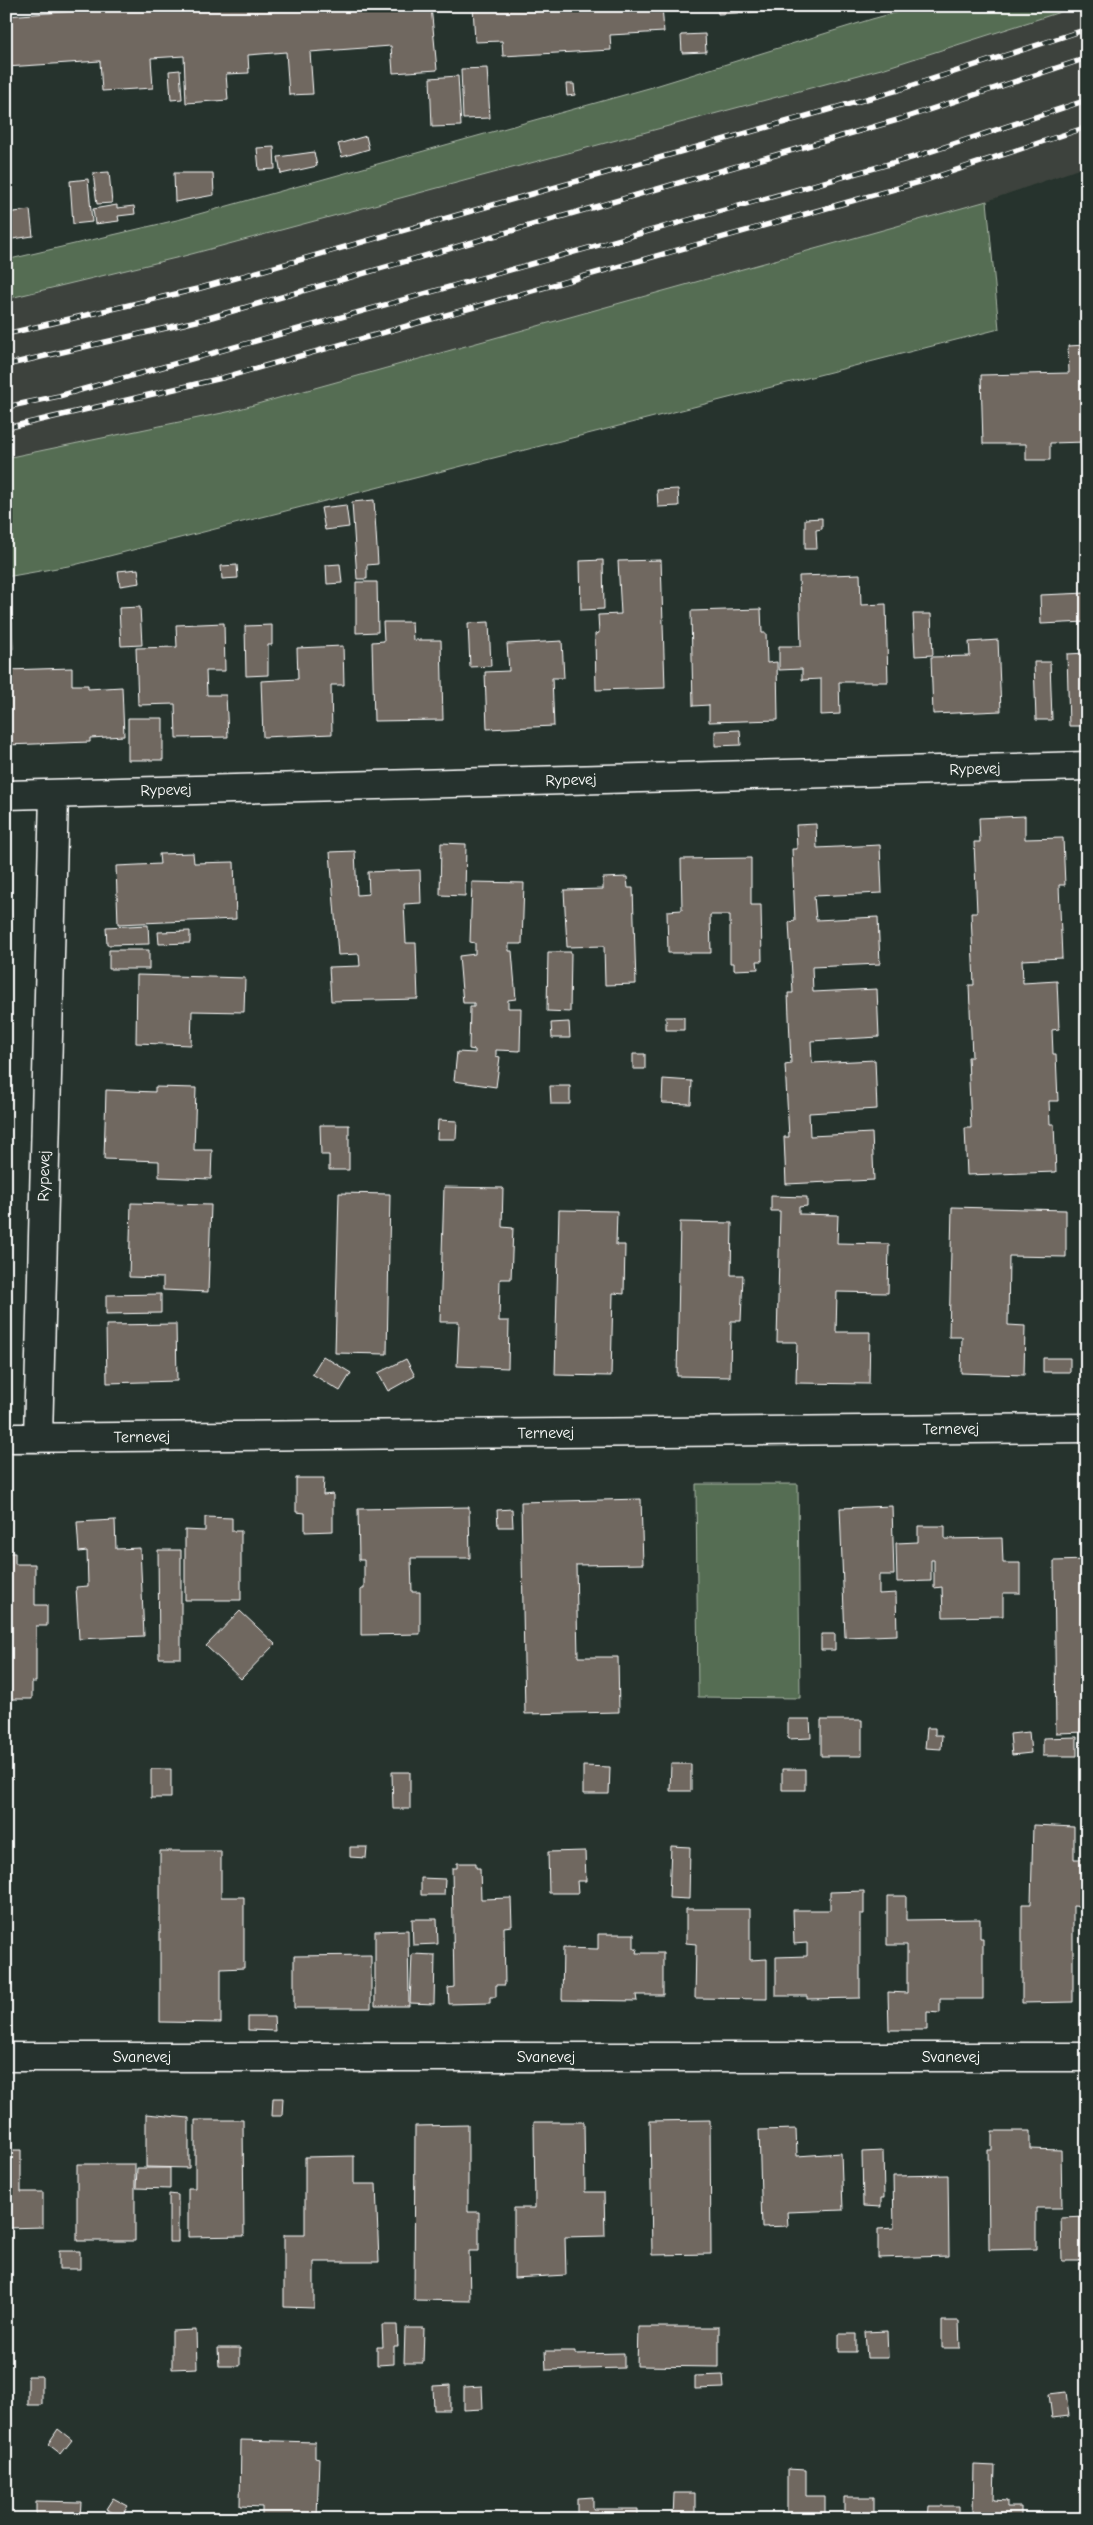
<svg xmlns="http://www.w3.org/2000/svg" width="1093" height="2525" font-family="'Comic Neue',sans-serif">
<style>
.built{fill:#3c433c}
.green{fill:#546d52;stroke:#aab6a8}
.building{fill:#706860;stroke:#fff}
.lines{fill:none;stroke-linecap:round;stroke-linejoin:round}
.street-casing{stroke:#fff;stroke-width:31}
.street{stroke:#26332d;stroke-width:28}
.rail-casing{stroke:#fff;stroke-width:5.5}
.rail{stroke:#26332d;stroke-width:4;stroke-dasharray:11;stroke-linecap:butt}
.labels{text-anchor:middle;dominant-baseline:central;stroke-width:5;stroke-linejoin:round;paint-order:stroke}
.street-label{font-size:16px;fill:#fff;stroke:#26332d}
</style>
<rect width="100%" height="100%" fill="#26332d"/>
<filter id="ink" filterUnits="userSpaceOnUse"><feTurbulence type="fractalNoise" baseFrequency=".02" numOctaves="2"/><feDisplacementMap in="SourceGraphic" scale="10" xChannelSelector="R" yChannelSelector="G"/><feConvolveMatrix kernelMatrix="1 2 1 2 8 2 1 2 1" color-interpolation-filters="sRGB"/></filter>
<g filter="url(#ink)">
<!-- built -->
<path class="built" d="M1079,6H1087V166L987,201L232,411L6,458V299L184,256L885,68Z"/>
<!-- green -->
<path class="green" d="M920,6H1079L885,68L184,256L6,299V260L181,219L649,88L872,19Z
M987,201L999,329L74,565L6,577V458L232,411Z
M696,1484H798L800,1698L698,1697Z"/>
<!-- building -->
<path class="building" d="M147,6H431L437,70L393,73L391,46L310,52L313,94L289,95L286,52L248,55L249,73L226,74L228,100L186,103L184,56L151,58L153,88L102,91L100,61L6,67V16Z
M473,6H662L664,32L610,35L611,50L503,56L502,41L475,42Z
M717,6H847V7L718,14Z
M705,34L706,52L682,53L681,35Z
M487,68L490,118L463,119L461,69Z
M180,70L182,99L171,100L169,71Z
M458,76L461,126L432,127L430,78Z
M566,84H574L575,95L567,96Z
M366,136L369,149L342,157L338,144Z
M274,147L275,169L259,170L257,148Z
M314,152L317,166L281,174L278,157Z
M109,172L112,203L97,204L93,173Z
M174,173H213L214,195L175,202Z
M88,179L92,222L73,224L70,181Z
M117,205V208L134,206L135,214L118,216L119,221L95,224L93,209Z
M30,210L33,236L6,240V213Z
M1086,345L1087,442L1050,443V460H1026V444H983L981,375L1069,373L1068,346Z
M678,489L679,506L658,507L657,490Z
M374,500L378,564L367,565V579H357L352,502Z
M346,505L349,527L325,530L321,508Z
M822,518V529L816,530L817,549H805V519Z
M603,560L604,609L581,610L580,561Z
M661,560L665,688L596,690L595,634L599,633L598,615L621,614L618,561Z
M340,564L342,583L327,584L326,565Z
M237,565L238,578L222,579L221,566Z
M138,569L140,583L120,586L118,571Z
M860,574L861,605L886,604L888,682H839L840,714L821,715V679L802,680V669L779,670V646H801L799,576Z
M356,582H377L378,632L356,633Z
M1087,593V622L1041,624L1040,595Z
M140,607L142,645L121,646L119,608Z
M761,609L762,633H766L767,663L777,662L778,720L709,722V705L693,706L691,611Z
M913,614H931L933,655L915,656Z
M6,622H12L13,649H6Z
M383,622H412L413,640H441L443,720L374,721L372,642L384,641Z
M489,622L491,666L470,667L468,623Z
M224,623L225,671H206L207,695H226L228,737L176,738L175,704L138,705L136,648L177,647L176,625Z
M272,625V645H268V675L246,676L245,626Z
M998,640L1001,711L933,714L931,657L970,656L969,642Z
M562,641L564,678H552L554,726L487,729L485,672L509,671L507,644Z
M343,646L344,685H331L332,734L263,737L261,681L298,679L297,648Z
M1087,653V726H1069L1067,654Z
M1034,662H1050L1052,720H1036Z
M72,668V685H88V689L122,687L124,736L90,738V742L6,745V670Z
M128,718H163V760H128Z
M740,730L741,745L715,746V731Z
M1025,816V839L1063,838L1065,885H1059L1062,958L1022,960L1023,983L1057,981L1059,1029L1052,1030L1053,1054H1056L1058,1101H1049L1050,1124H1054L1056,1172L967,1175L965,1128H971L968,1057H972L969,985H974L971,913H977L974,842H980L979,818Z
M816,824L817,848L880,845L882,893L814,896L816,920L878,917L880,964L812,967L813,992L877,989L879,1037L811,1041L812,1063L875,1060L877,1109L809,1113L810,1136L872,1133L874,1180L786,1184L784,1137H789L785,1065L791,1064L788,993H793L789,922L795,921L792,849H797L796,825Z
M441,843L466,844L465,896L440,895Z
M355,851L357,895L369,894L368,872L420,870L421,903L404,904L406,943H416L418,999L331,1001L329,967L360,966L359,954L338,955L330,852Z
M193,853L194,863L234,862L236,919L118,924L116,866L160,864L159,854Z
M751,858V905H761L762,961H757L758,969L734,970V963H730V915H710L711,953H668L667,911L682,910L681,859Z
M627,877L628,888H633L636,984L605,985L604,946L567,947L564,890L603,889V878Z
M472,882L524,883L522,944H509V951H512L516,999L508,1000V1008H521L520,1051L496,1050V1056L500,1057L496,1087L454,1081L457,1052L475,1053V1050L469,1049L470,1007H474V1003H463L459,956L475,954V943L470,942Z
M6,911H8L6,972Z
M148,925L149,944L107,945L106,927Z
M190,931V943L159,944L158,932Z
M109,950H149V969H109Z
M548,952H571L570,1012L547,1011Z
M137,975L245,978L244,1012L192,1011L191,1045L136,1043Z
M666,1017H684V1030H666Z
M569,1022L570,1038H552L551,1023Z
M633,1054H645V1069H633Z
M663,1079L692,1081L691,1104L662,1103Z
M550,1086H570V1104H551Z
M155,1087L196,1088L194,1150H212L211,1179L159,1177V1161L104,1159L106,1090L155,1092Z
M438,1120L457,1121L456,1139H437Z
M320,1125H349V1170H329V1155H321Z
M444,1187L503,1188L502,1227L513,1228L511,1279H500L499,1321H509L508,1368L457,1366L459,1322H440Z
M339,1193L390,1194L387,1354L335,1353Z
M771,1196L807,1197V1206L799,1207V1214L838,1215L837,1243L889,1244L888,1293L837,1292L836,1332H870L869,1384L796,1383L797,1342H777L780,1211H771Z
M131,1203L211,1205L208,1292L163,1290V1278L129,1277Z
M952,1207L1066,1210V1257L1009,1256L1008,1325L1025,1326L1024,1375L961,1373L962,1337H949Z
M559,1210L617,1211L616,1245H625L624,1294L613,1293L611,1376L555,1375Z
M680,1222L732,1223L731,1275H743L741,1321H731L730,1377L677,1376Z
M161,1294V1313L106,1314V1295Z
M176,1324L177,1381L107,1383L106,1325Z
M323,1356L351,1373L340,1391L312,1374Z
M1043,1358H1070V1372H1043Z
M406,1359L415,1376L388,1391L378,1373Z
M1085,1466H1087V1501H1086Z
M296,1478H324L323,1495L333,1494V1531L305,1532V1513L296,1512Z
M641,1499L643,1564L576,1565L578,1657H618L619,1712L525,1714L521,1502Z
M892,1506L894,1575H879V1594L896,1593L897,1635L845,1637L840,1508Z
M469,1507L470,1558H411L412,1592H420V1634L361,1635V1589H364V1560H359L358,1509Z
M512,1509L513,1527H498L497,1510Z
M205,1517L232,1518V1531H241V1600H185V1530L205,1531Z
M115,1520L116,1549L140,1548L144,1636L79,1639L76,1587L88,1586L87,1551L79,1552L77,1522Z
M918,1526H945V1539L1002,1538L1003,1563H1020V1593H1003V1616L943,1617L942,1587L934,1588V1560H931V1581L897,1582L896,1543L918,1542Z
M158,1550H181V1658H159Z
M6,1553H15V1564H35V1605H47V1626H36V1682H32V1699H6Z
M1087,1560V1732L1056,1733L1054,1561Z
M240,1611L275,1644L241,1679L206,1646Z
M821,1634H835V1650H821Z
M788,1719H810L811,1738L788,1739Z
M821,1720H862V1756H821Z
M927,1728H935V1735H942L941,1749L925,1748Z
M1029,1732L1031,1753L1012,1755L1010,1734Z
M1077,1737V1756H1043V1738Z
M671,1764H691V1791H670Z
M583,1766L610,1767L609,1794H583Z
M151,1769H171V1798H151Z
M782,1769H805V1790H782Z
M392,1772H410V1809H393Z
M1033,1825L1074,1827V1859H1086V1907L1073,1906V2002L1022,2003V1904H1031Z
M671,1846L690,1847L689,1899L669,1898Z
M350,1847H367L366,1858L350,1857Z
M160,1851H221V1897H244V1968L221,1969V2023L160,2022Z
M585,1851L586,1881H577L578,1893H549L548,1852Z
M457,1863H476V1868H480L481,1899L511,1898L512,1926L504,1927L505,1985H496V1997H490V2003L449,2004L448,1988L454,1987L452,1868H457Z
M421,1878L445,1879L444,1895H421Z
M864,1891V1914H860V1998L807,1999V1996H776V1957L807,1956V1943L794,1944L793,1910H830V1892Z
M887,1896H906V1920L980,1919V1938H983V1999H940V2013L927,2012V2030H889L888,1992L907,1993V1945H887Z
M686,1909H750V1960L767,1959V1999L695,1998L696,1944L686,1943Z
M412,1919H437L438,1944L413,1945Z
M408,1930L409,2006H375V1931Z
M598,1934H634V1949H637L636,1953H663V1995H636L637,2001L562,2000L563,1948L598,1949Z
M412,1954L435,1955L434,2004L410,2003Z
M371,1955V2008H294V1956Z
M248,2017H274L275,2031L248,2030Z
M273,2098H283L282,2116H272Z
M146,2114L189,2118V2168L146,2167Z
M195,2120H243L244,2236L188,2237V2188H195Z
M710,2120L711,2254L652,2255L650,2121Z
M534,2122H584L585,2192H604L605,2236L565,2237L566,2275L514,2278V2208H535Z
M468,2125V2212H479V2251H469L470,2301L414,2300L415,2126Z
M796,2129L797,2156L841,2153L843,2210L787,2212L788,2226L762,2227L759,2130Z
M992,2131H1030V2149L1061,2150L1062,2208H1036V2249L989,2250L988,2150H992Z
M6,2150H21V2192H43V2227L6,2228Z
M883,2151L884,2198H881V2207L863,2206L862,2152Z
M354,2156V2184H376L379,2262H314V2308L284,2307V2235H305V2157Z
M77,2164H135V2241H77Z
M137,2168H170V2189L136,2188Z
M948,2175L949,2256L878,2258V2229L894,2228L893,2176Z
M169,2194L178,2195V2242H169Z
M1087,2217V2261H1062L1061,2218Z
M59,2251H80V2269H59Z
M942,2321H959L960,2348H942Z
M382,2325H397L398,2346H394V2364L377,2365V2347H383Z
M638,2327H719V2367L637,2366Z
M405,2328H424L423,2363H404Z
M196,2330L197,2368L172,2369V2331Z
M887,2331L888,2358H867L865,2332Z
M839,2334H856V2352H839Z
M218,2348H240V2366H219Z
M545,2351H575V2354L624,2353V2368L546,2370Z
M723,2375L724,2388L695,2389V2376Z
M28,2376H42V2405H28Z
M450,2385V2410H434L433,2386Z
M482,2386L483,2409L464,2410V2387Z
M1066,2392L1069,2416L1052,2418L1049,2394Z
M58,2429L72,2440L61,2454L48,2444Z
M241,2440L315,2442V2457L319,2458L317,2519H255L262,2518V2507L240,2506Z
M974,2465L995,2466L994,2500L1007,2501V2507H1021V2519H993V2513H973Z
M787,2469L806,2470V2496H825V2518L844,2517V2497H874V2517L877,2519H787Z
M674,2493H695V2518L769,2519H673Z
M593,2497V2509H638V2519H577V2498Z
M113,2498L128,2506L121,2517L106,2509Z
M36,2501L81,2502L80,2519H36Z
M929,2506H959V2519H928Z
M150,2516L221,2517V2519H150Z"/>
<g class="lines">
<!-- street casing -->
<g class="street-casing">
<path id="street" d="M6,795L1087,766
M6,1438L1087,1428
M38,1438L54,794
M6,2057H1087"/>
</g>
<!-- street -->
<use href="#street" class="street"/>
<!-- rail casing -->
<g class="rail-casing">
<path id="rail" d="M6,334L197,289L898,90L1087,29
M6,365L205,319L901,119L1087,58
M6,407L59,396L914,157L1087,100
M6,428L222,378L923,181L1087,127"/>
</g>
<!-- rail -->
<use href="#rail" class="rail"/>
</g>
</g>
<g class="labels">
<!-- street labels -->
<g class="street-label">
<text transform="translate(975 769) rotate(-2)">Rypevej</text>
<text transform="translate(571 780) rotate(-2)">Rypevej</text>
<text transform="translate(166 790) rotate(-2)">Rypevej</text>
<text transform="translate(44 1176) rotate(-89)">Rypevej</text>
<text transform="translate(951 1429) rotate(-1)">Ternevej</text>
<text transform="translate(546 1433) rotate(-1)">Ternevej</text>
<text transform="translate(142 1437) rotate(-1)">Ternevej</text>
<text x="142" y="2057">Svanevej</text>
<text x="546" y="2057">Svanevej</text>
<text x="951" y="2057">Svanevej</text>
</g>
</g>
<!-- margin -->
<rect width="1093" height="2525" fill="none" stroke="#26332d" stroke-width="25"/>
<rect x="12" y="12" width="1068" height="2500" fill="none" stroke="#fff" stroke-width="2" filter="url(#ink)"/>
</svg>
